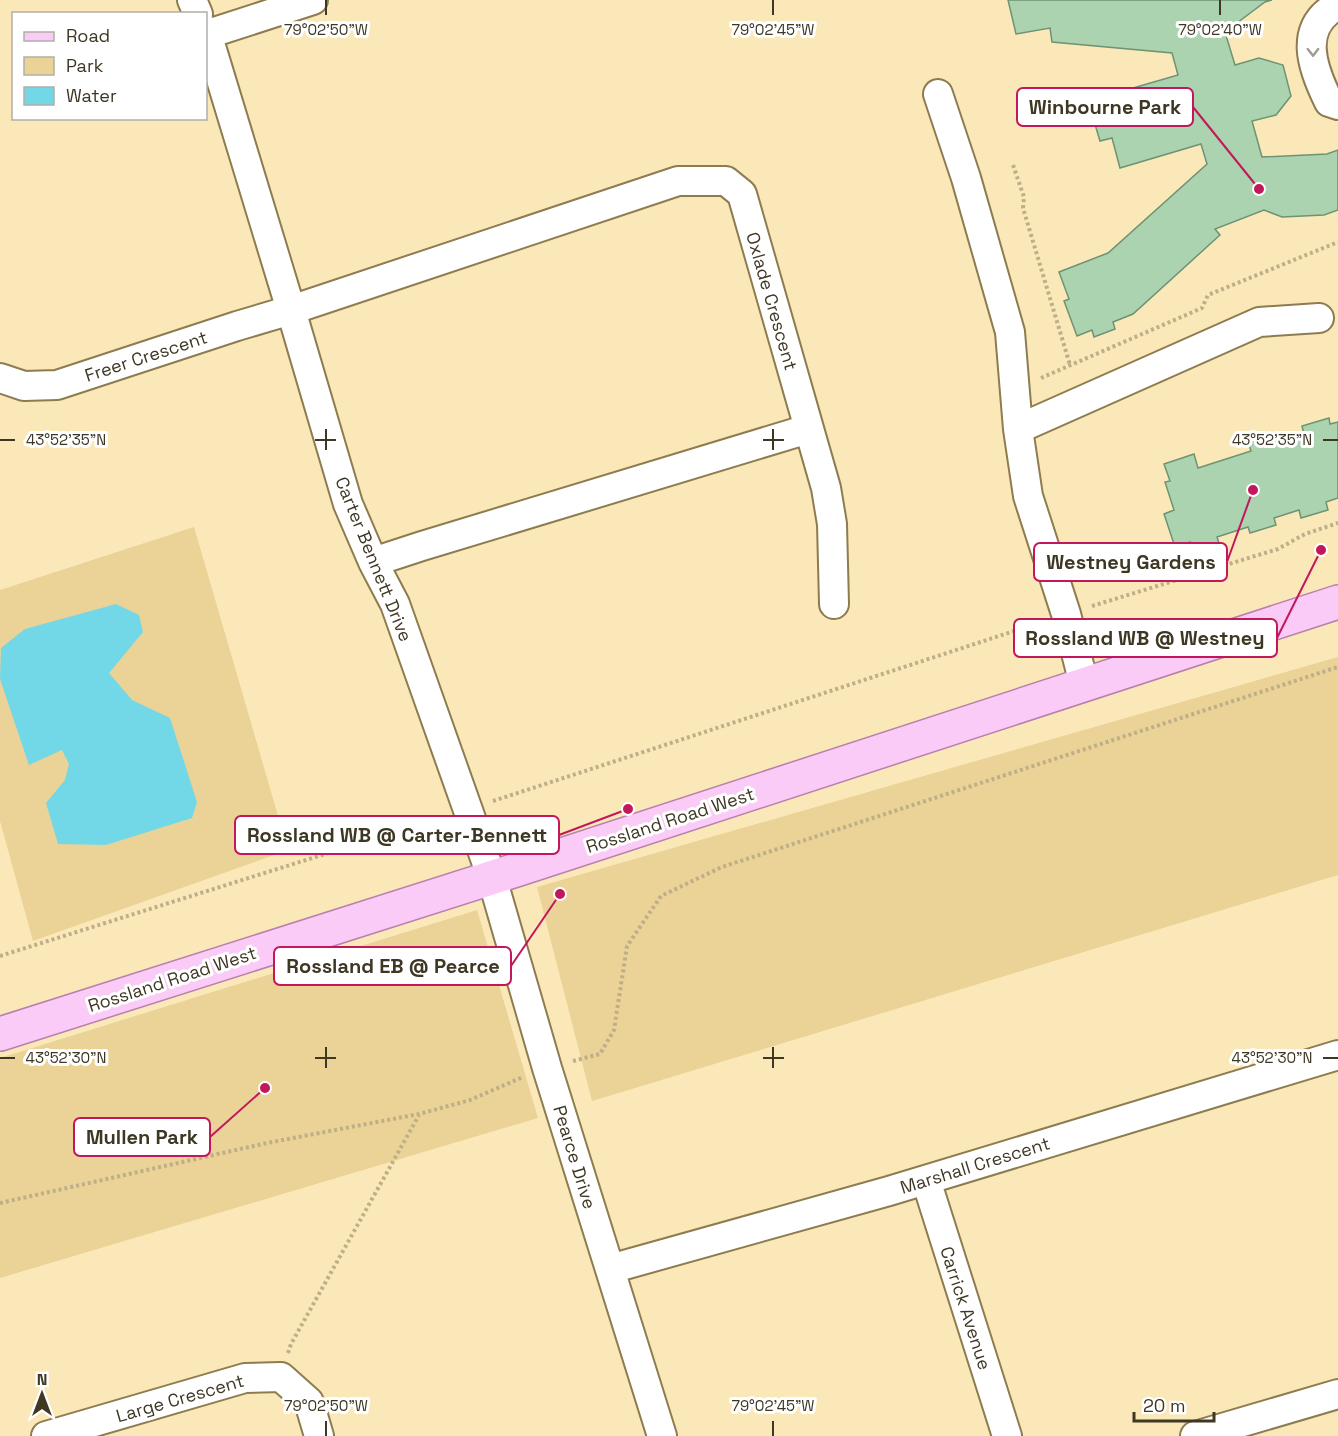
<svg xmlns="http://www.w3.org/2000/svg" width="1338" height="1436" font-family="'Space Grotesk',sans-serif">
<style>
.green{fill:#ebd296}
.water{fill:#72d8e7}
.building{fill:#abd3b0;stroke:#6e9373;stroke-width:1.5}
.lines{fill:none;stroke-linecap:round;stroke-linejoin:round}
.minor-casing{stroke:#8d7c50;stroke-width:32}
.major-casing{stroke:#b781ab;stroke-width:36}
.path{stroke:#beaf89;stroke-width:4;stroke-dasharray:3 3;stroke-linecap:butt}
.minor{stroke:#fff;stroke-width:28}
.major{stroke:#fbcbf8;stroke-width:33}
.oneway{stroke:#9e9b92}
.ticks{fill:none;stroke:#3e3724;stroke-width:2}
.labels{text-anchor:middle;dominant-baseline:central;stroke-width:6;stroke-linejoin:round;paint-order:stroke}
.street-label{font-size:18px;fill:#3e3724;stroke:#fff}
.ticks-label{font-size:15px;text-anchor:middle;fill:#3e3724;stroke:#fff;stroke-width:6;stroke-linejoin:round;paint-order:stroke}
.leader{fill:none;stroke:#c2185b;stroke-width:2}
.callout-dot{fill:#c2185b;stroke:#fff;stroke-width:2}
.callout{fill:#fff;stroke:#c2185b;stroke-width:2}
.callout-label{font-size:20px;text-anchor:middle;font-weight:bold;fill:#3e3724}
</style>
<rect width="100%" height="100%" fill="#fbe8b9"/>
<!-- green -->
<path class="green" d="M194,527L288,850L33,941L0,821V590Z
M1338,657V875L592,1101L537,887Z
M477,910L538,1118L0,1278V1058Z"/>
<!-- water -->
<path class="water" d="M116,604L139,615L143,632L109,673L132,700L170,718L197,802L192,818L106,845L58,844L46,803L65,780L69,764L62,750L29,765L0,679L1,648L25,629Z"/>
<!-- building -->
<path class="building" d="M1008,0H1272L1265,2L1225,32L1235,65L1259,58L1283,65L1291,96L1276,115L1252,121L1262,157L1327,154L1338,150V210L1324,215L1282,217L1264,210L1215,229L1220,235L1133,314L1113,322L1115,329L1094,337L1092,330L1077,336L1064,301L1069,299L1059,272L1108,253L1207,164L1201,144L1120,168L1112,138L1100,141L1088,101L1178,75L1172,53L1052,42L1050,28L1016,34Z
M1329,418L1330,424L1338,422V498L1326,502L1328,510L1301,518L1299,510L1274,518L1276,525L1250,533L1248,527L1217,537L1219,543L1192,551L1190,542L1175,547L1164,514L1174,510L1165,482L1170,481L1164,464L1194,454L1198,468L1251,451L1248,442L1273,435L1276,443L1304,434L1302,426Z"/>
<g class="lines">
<!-- minor casing -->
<g class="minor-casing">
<path id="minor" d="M192,0L198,14
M1338,5C1297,27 1312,68 1329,102L1338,105
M206,30L291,310L348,504L373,562L395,604L492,878L547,1068L662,1436
M208,34L313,0
M938,94L966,178L1010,332L1018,429L1028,496L1066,614L1084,684
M0,378L24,386L57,385L237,326L291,310L678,181H726L742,194L826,488L832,524L834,604
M1018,429L1259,322L1319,318
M373,562L422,546L808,429
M926,1180L1007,1436
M610,1269L889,1191L1338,1055
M46,1436L245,1378L281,1377L309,1402L319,1436
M1195,1436L1338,1394"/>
</g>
<!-- major casing -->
<g class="major-casing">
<path id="major" d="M0,1034L519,869L1338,602"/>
</g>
<!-- path -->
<path class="path" d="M1013,165L1024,197L1023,208L1070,365
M1041,378L1202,308L1208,295L1338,242
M1092,606L1278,549L1305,534L1338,523
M493,801L1042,622
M0,956L443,817
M573,1061L600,1054L614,1030L627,946L661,896L722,867L1338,667
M0,1203L267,1143L419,1114L470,1100L523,1077
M288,1353L291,1344L419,1115"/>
<!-- minor -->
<use href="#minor" class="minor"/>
<!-- major -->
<use href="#major" class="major"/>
</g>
<!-- one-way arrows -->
<defs><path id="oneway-chevron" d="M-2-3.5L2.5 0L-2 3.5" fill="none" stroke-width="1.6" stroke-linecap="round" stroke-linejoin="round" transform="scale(1.5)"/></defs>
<use class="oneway" href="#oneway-chevron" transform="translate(1313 52) rotate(89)"/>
<!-- ticks -->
<path class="ticks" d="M326,0V15M773,0V15M1220,0V15M326,429V450M773,429V450M0,440H15M315,440H336M763,440H784M1323,440H1338M326,1047V1068M773,1047V1068M0,1058H15M315,1058H336M763,1058H784M1323,1058H1338M326,1421V1436M773,1421V1436"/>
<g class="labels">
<!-- street labels -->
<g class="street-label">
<text transform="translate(772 301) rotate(74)">Oxlade Crescent</text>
<text transform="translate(146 356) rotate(-18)">Freer Crescent</text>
<text transform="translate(374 559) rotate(68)">Carter Bennett Drive</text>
<text transform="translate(670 820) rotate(-18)">Rossland Road West</text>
<text transform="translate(172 979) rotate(-18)">Rossland Road West</text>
<text transform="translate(575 1157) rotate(73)">Pearce Drive</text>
<text transform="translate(975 1165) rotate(-17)">Marshall Crescent</text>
<text transform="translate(966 1308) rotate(72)">Carrick Avenue</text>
<text transform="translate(180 1398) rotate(-16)">Large Crescent</text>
</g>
</g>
<g class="ticks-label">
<text x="326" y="35">79°02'50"W</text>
<text x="773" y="35">79°02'45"W</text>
<text x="1220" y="35">79°02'40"W</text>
<text x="66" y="445">43°52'35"N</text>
<text x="1272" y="445">43°52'35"N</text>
<text x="66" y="1063">43°52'30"N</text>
<text x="1272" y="1063">43°52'30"N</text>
<text x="326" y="1411">79°02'50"W</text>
<text x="773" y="1411">79°02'45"W</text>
</g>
<!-- callouts -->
<path class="leader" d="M1259 189L1193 107M1253 490L1227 562M1321 550L1277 638M628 809L559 835M560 894L511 966M265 1088L210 1137"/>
<g class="callout-dot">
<circle cx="1259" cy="189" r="6"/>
<circle cx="1253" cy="490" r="6"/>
<circle cx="1321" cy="550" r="6"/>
<circle cx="628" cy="809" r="6"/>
<circle cx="560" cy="894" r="6"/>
<circle cx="265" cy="1088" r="6"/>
</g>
<g class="callout">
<rect x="1017" y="88" width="176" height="38" rx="6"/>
<rect x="1034" y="543" width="193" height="38" rx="6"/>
<rect x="1014" y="619" width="263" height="38" rx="6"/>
<rect x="235" y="816" width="324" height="38" rx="6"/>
<rect x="274" y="947" width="237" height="38" rx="6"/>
<rect x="74" y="1118" width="136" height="38" rx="6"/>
</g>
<g class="callout-label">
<text x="1105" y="114">Winbourne Park</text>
<text x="1131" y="569">Westney Gardens</text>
<text x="1145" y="645">Rossland WB @ Westney</text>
<text x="397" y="842">Rossland WB @ Carter-Bennett</text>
<text x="393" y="973">Rossland EB @ Pearce</text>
<text x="142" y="1144">Mullen Park</text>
</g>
<!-- legend -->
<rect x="12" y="12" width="195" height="108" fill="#ffffff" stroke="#b2afa7" stroke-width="1.5"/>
<rect x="24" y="32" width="30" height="9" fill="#fbcbf8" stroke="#b2afa7" stroke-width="1.5"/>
<text x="66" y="42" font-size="18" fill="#3e3724">Road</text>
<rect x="24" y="57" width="30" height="18" fill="#ebd296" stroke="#b2afa7" stroke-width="1.5"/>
<text x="66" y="72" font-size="18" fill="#3e3724">Park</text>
<rect x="24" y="87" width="30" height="18" fill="#72d8e7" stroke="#b2afa7" stroke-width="1.5"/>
<text x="66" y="102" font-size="18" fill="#3e3724">Water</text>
<!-- north arrow -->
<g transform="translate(42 1394)" stroke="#ffffff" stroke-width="4.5" paint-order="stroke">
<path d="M0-4.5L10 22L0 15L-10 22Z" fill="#3e3724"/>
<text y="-9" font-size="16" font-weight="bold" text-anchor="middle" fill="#3e3724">N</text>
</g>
<!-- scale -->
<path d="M1134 1412v9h80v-9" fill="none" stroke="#3e3724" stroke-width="3"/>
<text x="1143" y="1412" font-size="18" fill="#3e3724" stroke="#ffffff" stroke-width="4.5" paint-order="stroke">20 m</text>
</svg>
